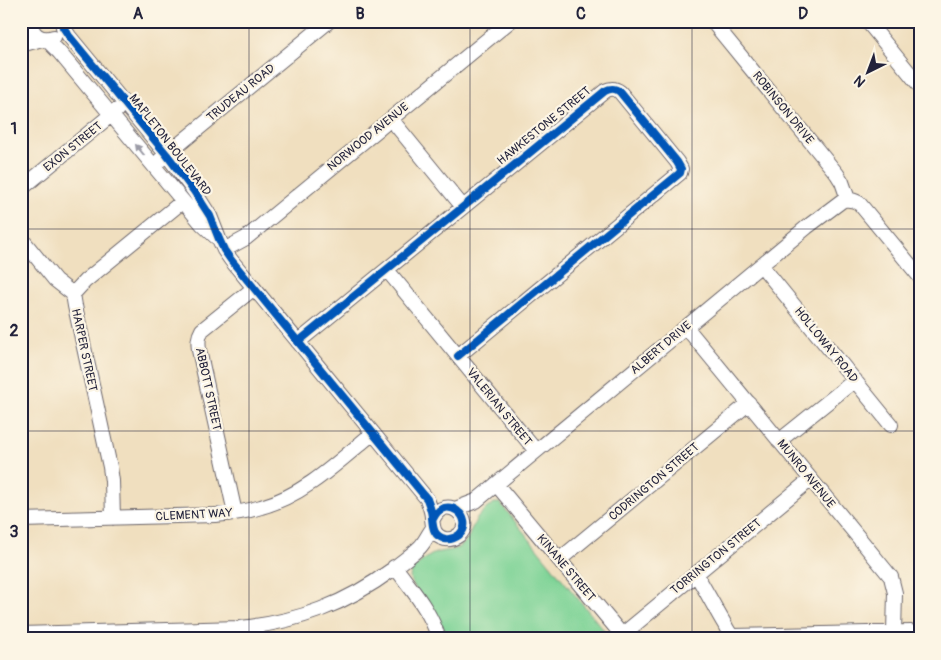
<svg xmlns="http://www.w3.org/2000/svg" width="941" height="660" font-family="Pangolin,sans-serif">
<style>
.green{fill:#7ed396;stroke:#507a68}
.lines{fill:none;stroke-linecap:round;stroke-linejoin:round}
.minor-casing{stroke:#6a6469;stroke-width:16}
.minor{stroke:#fff;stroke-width:14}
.cycleway-casing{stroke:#fcf5e5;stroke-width:11}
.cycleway{stroke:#0057b8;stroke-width:8}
.oneway{fill:#9c9ca7}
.grid{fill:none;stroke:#22223b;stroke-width:1;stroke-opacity:0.55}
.labels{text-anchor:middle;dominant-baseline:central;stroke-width:4.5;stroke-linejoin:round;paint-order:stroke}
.street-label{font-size:12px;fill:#22223b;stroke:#fcf5e5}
.neatline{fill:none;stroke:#22223b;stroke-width:2}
.grid-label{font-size:16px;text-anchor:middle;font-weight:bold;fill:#22223b}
</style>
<rect width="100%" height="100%" fill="#fcf5e5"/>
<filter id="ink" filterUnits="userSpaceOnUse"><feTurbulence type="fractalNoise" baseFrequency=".02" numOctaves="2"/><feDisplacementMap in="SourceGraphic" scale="10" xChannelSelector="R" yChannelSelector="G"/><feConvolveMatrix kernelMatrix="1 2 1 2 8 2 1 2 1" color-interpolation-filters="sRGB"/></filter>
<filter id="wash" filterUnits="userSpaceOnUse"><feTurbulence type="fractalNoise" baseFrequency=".0096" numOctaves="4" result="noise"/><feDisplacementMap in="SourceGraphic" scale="20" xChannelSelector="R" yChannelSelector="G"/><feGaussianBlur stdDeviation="1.12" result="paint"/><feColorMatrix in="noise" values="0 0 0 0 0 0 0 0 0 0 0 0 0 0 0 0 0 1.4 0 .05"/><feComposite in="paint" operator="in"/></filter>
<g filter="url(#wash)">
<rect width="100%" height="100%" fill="#f0dfbf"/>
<!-- green -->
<path class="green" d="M494,503H500L611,639H444L410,579L411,570C418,565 425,558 433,554C443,550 454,552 462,545C470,539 470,530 475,522C479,514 487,508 494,503Z"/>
</g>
<g filter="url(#ink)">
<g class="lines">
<!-- minor casing -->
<g class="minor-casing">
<path id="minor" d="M31,21C31,35 41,41 54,37
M712,21L837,174L842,182L848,199
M867,21L920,86
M63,27L69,36L167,155L194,191L210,216L219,239L224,250L231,260L427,499C429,505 432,511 432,518C433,527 433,536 445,539C450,540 455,538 459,535C477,519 445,492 433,519
M46,39L59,52L202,224L216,237
M21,45L42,39
M391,119L463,207
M160,160L329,21
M21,189L117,110
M21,238L55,280L73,294
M224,250L246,238L510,21
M761,265L891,425
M387,270L536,451
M686,327L891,577L895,593L894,632
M298,342L605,91C611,88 615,88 620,92L677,162L681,169L680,173L458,356
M779,441L855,380
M496,484L622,635L624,639
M455,509L476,501L807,227L843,200C849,199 854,200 859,203L920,277
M235,513L199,350C198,342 198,337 202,330L254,288
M113,518L112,481L110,467L75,306L73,294L85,281L183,201
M21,520L215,515C230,514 246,512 261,507C305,495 339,461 373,433
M559,560L749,403
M394,567C399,572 403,577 407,583C421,601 432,617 439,639
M696,574C706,591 715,608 725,625C727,630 731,634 732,639
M21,634L240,628C298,622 346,604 393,569C401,562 412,555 420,547C425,542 428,534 433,528
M622,635L811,479
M732,636L911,632"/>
</g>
<!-- minor -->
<use href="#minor" class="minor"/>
<!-- cycleway casing -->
<g class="cycleway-casing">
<path id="cycleway" d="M63,27L69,36L167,155L194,191L210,216L219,239L224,250L231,260L427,499C429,505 432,511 432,518C433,527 433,536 445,539C450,540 455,538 459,535C477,519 445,492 433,519
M298,342L605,91C611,88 615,88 620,92L677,162L681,169L680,173L458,356"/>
</g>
<!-- cycleway -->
<use href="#cycleway" class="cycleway"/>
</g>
<!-- one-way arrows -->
<defs><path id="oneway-solid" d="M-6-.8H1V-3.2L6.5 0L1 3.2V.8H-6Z" transform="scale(1.25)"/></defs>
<use class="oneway" href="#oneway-solid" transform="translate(140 150) rotate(-129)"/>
</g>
<!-- grid -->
<path class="grid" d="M249,21V639M470,21V639M692,21V639M21,229H920M21,431H920"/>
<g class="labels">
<!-- street labels -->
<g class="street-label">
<text transform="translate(241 93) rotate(-39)">TRUDEAU ROAD</text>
<text transform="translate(783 108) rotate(51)">ROBINSON DRIVE</text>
<text transform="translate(544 126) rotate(-39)">HAWKESTONE STREET</text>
<text transform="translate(368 137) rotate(-39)">NORWOOD AVENUE</text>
<text transform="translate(170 145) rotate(52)">MAPLETON BOULEVARD</text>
<text transform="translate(73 147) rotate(-39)">EXON STREET</text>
<text transform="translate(826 345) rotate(51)">HOLLOWAY ROAD</text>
<text transform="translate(661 348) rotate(-40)">ALBERT DRIVE</text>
<text transform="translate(84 350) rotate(78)">HARPER STREET</text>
<text transform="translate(208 389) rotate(78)">ABBOTT STREET</text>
<text transform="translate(499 407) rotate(51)">VALERIAN STREET</text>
<text transform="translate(806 474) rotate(51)">MUNRO AVENUE</text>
<text transform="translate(654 482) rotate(-40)">CODRINGTON STREET</text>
<text transform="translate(194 515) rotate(-3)">CLEMENT WAY</text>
<text transform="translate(716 557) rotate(-39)">TORRINGTON STREET</text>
<text transform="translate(566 568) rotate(50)">KINANE STREET</text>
</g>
</g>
<!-- margin -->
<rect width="941" height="660" fill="none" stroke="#fcf5e5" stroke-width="55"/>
<!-- north arrow -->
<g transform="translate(868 72) rotate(222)" stroke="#fcf5e5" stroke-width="4" paint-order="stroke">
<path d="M0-4L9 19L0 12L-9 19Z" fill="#22223b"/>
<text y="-8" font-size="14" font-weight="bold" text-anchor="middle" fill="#22223b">N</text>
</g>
<rect x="28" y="28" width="886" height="604" class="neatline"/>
<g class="grid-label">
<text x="138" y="19">A</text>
<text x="360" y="19">B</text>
<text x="581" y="19">C</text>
<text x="803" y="19">D</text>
<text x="14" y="134">1</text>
<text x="14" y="336">2</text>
<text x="14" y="537">3</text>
</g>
</svg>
